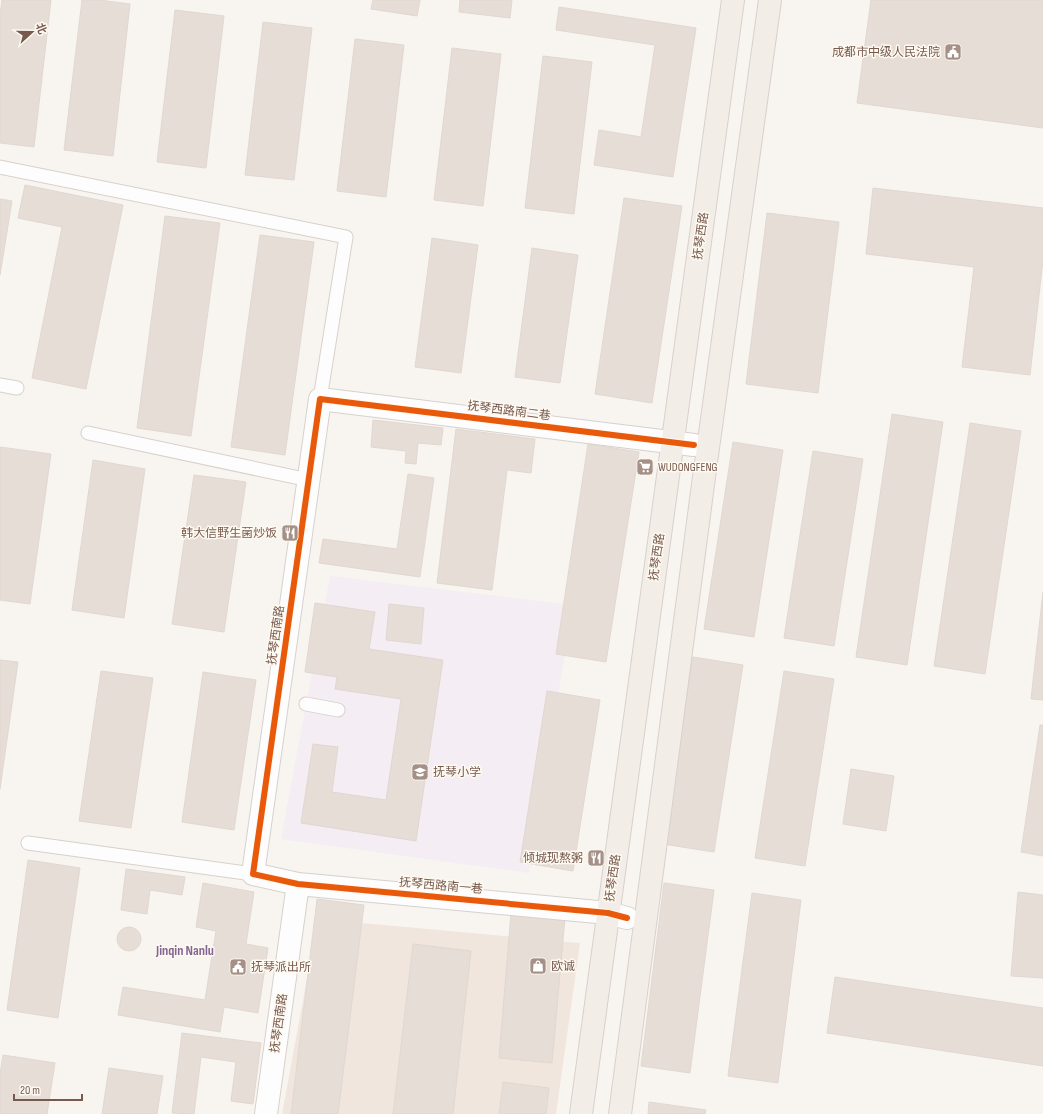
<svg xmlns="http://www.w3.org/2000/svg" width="1043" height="1114" font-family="'Sofia Sans Condensed','Noto Sans SC',sans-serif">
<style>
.residential{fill:#f1e6dd}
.education{fill:#f4edf4}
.building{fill:#e5ddd6;stroke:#e1d7d1}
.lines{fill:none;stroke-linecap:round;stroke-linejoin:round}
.service-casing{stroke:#d7d1cd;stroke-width:15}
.minor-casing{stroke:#d7d1cd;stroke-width:24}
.primary-casing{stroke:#d9d0cc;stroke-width:24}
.service{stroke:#fefdfd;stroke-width:13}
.minor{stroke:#fefdfd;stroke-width:22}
.primary{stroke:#f2ede7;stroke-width:22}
.cycleway-casing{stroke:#fef9f1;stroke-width:8}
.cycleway{stroke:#e8590c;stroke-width:6}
.labels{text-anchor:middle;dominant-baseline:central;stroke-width:3;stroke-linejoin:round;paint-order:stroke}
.poi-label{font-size:12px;fill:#775a4e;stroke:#fef9f1;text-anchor:start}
.street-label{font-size:12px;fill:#775a4e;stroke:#fef9f1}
.quarter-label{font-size:14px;font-weight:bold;fill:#816692;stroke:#fef9f1}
</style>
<rect width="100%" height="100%" fill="#f8f4ef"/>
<!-- residential -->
<path class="residential" d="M318,919L580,943L556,1114H282Z"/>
<!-- education -->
<path class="education" d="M330,576L573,605L529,873L281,839Z"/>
<!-- building -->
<path class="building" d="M2,0H51L34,147L0,143V15Z
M82,0H99L130,4L113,156L64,150Z
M373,0H420L417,16L371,9Z
M460,0H512L510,18L459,12Z
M871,0H1043V128L857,103Z
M559,7L696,28L673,177L594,165L599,130L641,137L655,45L556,30Z
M175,10L224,16L206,168L157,162Z
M263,22L312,28L294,180L245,175Z
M355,39L404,45L386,197L337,191Z
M452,48L501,54L483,206L434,200Z
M543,56L592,62L574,214L525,208Z
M25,185L123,205L86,389L32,378L62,227L18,218Z
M873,188L1043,208V260L1030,375L962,367L974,267L866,254Z
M624,198L682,206L652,403L595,394Z
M0,199L12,201L0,275Z
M767,213L839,222L818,393L746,384Z
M165,216L220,223L191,436L137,428Z
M260,235L314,242L285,455L231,447Z
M432,238L478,245L461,373L415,367Z
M532,248L578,255L560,383L515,377Z
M892,414L943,422L907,665L856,657Z
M373,420L443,428L441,445L418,443L416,464L405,463L406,451L371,447Z
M970,423L1021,431L985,674L934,666Z
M456,429L535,439L531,473L507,470L492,590L437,583Z
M733,442L783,450L754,637L704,629Z
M588,444L639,452L606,662L556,654Z
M0,447L51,454L30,604L0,600Z
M813,451L863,459L834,646L784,638Z
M93,460L145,469L124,618L72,610Z
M408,474L434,478L420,577L319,563L323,539L397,549Z
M194,475L246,482L224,632L172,624Z
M1043,592V700L1031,699Z
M315,603L375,612L369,649L443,660L416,841L301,823L313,744L338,747L332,792L386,800L401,699L335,689L337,677L305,672Z
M389,604L424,608L421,644L386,640Z
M693,657L743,665L714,852L663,844Z
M0,660L18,662L0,789Z
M101,671L153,678L131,828L79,821Z
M784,671L834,679L805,866L755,858Z
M203,672L256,680L234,830L182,822Z
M547,691L600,700L573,871L520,862Z
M1040,725H1043V856L1021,852Z
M851,769L894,776L886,831L843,824Z
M28,860L80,868L58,1018L7,1010Z
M126,869L185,877L182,895L150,890L147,914L121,910Z
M203,883L254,892L246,944L268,948L258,1013L224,1007L220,1032L118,1015L123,987L205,1000L216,931L196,927Z
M664,883L714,890L690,1073L641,1066Z
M1018,892L1043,895V978L1011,976Z
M752,893L801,900L778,1083L728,1076Z
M317,899L364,905L338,1114H291Z
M511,913L565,918L552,1063L499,1058Z
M117 939a12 12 0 1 1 24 0a12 12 0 1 1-24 0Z
M413,944L471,951L453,1114H393Z
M835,977L1043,1008V1066L827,1033Z
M182,1033L261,1043L253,1104L231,1101L236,1062L201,1057L194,1114L172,1113Z
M3,1055L55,1063L47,1114H0V1074Z
M109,1068L163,1076L157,1114H102Z
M503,1082L549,1088L546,1114H499Z
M649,1102L706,1110L705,1114H648Z"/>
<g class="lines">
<!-- service casing -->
<g class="service-casing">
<path id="service" d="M0,167L346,237L320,399
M0,385L17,388
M88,433L309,480
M306,704L338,710
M28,843L253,874"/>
</g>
<!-- minor casing -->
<g class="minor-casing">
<path id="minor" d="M627,918L608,913L298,884L253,874L320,399L694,445
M266,1114L298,884"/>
</g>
<!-- primary casing -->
<g class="primary-casing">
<path id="primary" d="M581,1114L733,0
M620,1114L704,477L770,0"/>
</g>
<!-- service -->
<use href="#service" class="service"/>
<!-- minor -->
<use href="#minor" class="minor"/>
<!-- primary -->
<use href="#primary" class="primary"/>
<!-- cycleway casing -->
<g class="cycleway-casing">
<path id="cycleway" d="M627,918L608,913L298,884L253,874L320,399L694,445"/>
</g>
<!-- cycleway -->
<use href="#cycleway" class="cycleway"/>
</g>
<!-- icons -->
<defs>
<g id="civic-square" transform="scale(0.9)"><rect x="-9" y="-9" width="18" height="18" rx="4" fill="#a49086" stroke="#fef9f1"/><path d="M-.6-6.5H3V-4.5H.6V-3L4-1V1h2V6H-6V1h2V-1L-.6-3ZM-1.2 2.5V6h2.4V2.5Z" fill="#fff"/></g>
<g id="supermarket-square" transform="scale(0.9)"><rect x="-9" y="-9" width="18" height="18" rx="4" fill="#a49086" stroke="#fef9f1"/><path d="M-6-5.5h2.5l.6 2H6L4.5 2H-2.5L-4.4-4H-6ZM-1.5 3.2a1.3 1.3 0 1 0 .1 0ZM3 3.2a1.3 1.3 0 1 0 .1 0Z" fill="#fff"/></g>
<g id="restaurant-square" transform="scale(0.9)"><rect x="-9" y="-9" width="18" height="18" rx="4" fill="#a49086" stroke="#fef9f1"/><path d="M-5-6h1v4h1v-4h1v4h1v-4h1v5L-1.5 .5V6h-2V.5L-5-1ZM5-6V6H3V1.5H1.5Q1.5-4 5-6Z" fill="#fff"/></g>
<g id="school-square" transform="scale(0.9)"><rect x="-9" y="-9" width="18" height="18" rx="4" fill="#a49086" stroke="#fef9f1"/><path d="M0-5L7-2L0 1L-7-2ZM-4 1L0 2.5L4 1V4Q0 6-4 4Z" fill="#fff"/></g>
<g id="shop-square" transform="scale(0.9)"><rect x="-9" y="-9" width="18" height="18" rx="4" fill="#a49086" stroke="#fef9f1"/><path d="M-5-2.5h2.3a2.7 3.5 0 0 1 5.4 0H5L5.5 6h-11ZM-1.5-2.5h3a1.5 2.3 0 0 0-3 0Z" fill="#fff"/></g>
</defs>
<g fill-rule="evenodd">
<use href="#civic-square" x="953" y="52"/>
<use href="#supermarket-square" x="645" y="467"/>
<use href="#restaurant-square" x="290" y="533"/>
<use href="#school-square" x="420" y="772"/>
<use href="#restaurant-square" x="596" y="858"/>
<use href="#shop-square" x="538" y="966"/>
<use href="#civic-square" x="238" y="967"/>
</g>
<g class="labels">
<!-- poi labels -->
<g class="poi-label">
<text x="940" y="52" text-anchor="end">成都市中级人民法院</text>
<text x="658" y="467">WUDONGFENG</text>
<text x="277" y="533" text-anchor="end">韩大信野生菌炒饭</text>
<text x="433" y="772">抚琴小学</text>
<text x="583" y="858" text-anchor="end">倾城现熬粥</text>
<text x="551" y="966">欧诚</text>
<text x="251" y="967">抚琴派出所</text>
</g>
<!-- street labels -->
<g class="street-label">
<text transform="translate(701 236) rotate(-82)">抚琴西路</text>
<text transform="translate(509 411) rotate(7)">抚琴西路南二巷</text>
<text transform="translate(657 557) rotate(-82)">抚琴西路</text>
<text transform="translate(276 635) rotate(-82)">抚琴西南路</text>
<text transform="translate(613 878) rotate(-82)">抚琴西路</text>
<text transform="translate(441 886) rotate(5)">抚琴西路南一巷</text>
<text transform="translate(279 1023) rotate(-82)">抚琴西南路</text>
</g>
<!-- quarter labels -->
<g class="quarter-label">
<text x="185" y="950">Jinqin Nanlu</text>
</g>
</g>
<!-- north arrow -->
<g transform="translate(32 32) rotate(69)" stroke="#fef9f1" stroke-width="3" paint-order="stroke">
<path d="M0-3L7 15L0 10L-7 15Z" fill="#775a4e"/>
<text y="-6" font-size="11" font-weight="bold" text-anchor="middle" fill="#775a4e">北</text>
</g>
<!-- scale -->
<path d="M14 1094v6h68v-6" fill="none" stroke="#775a4e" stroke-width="2"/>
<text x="20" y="1094" font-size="12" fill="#775a4e" stroke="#fef9f1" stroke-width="3" paint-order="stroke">20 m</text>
</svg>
